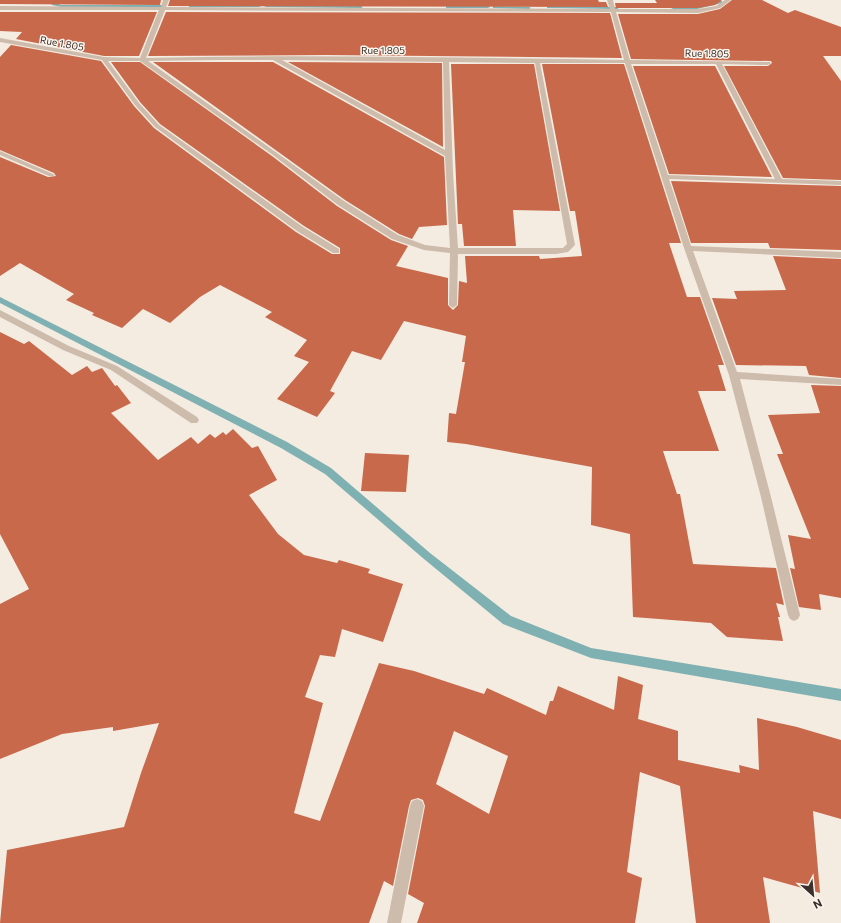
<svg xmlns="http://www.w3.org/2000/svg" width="841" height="923" font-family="Commissioner,sans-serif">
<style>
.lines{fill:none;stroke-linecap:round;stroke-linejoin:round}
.stream{fill:#7fb0b2;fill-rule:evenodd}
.building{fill:#c8694b;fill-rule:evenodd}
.minor{fill:#cdbbac;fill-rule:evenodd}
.labels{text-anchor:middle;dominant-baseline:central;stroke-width:3;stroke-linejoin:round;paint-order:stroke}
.far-street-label{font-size:10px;fill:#3b302b;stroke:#fbf5ee}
</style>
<rect width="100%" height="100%" fill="#f4ebe1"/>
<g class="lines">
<!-- stream -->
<path class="stream" d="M49,0H53L56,3L61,5H162L164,6L162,7H61L52,5Z
M720,1H722V3L697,9H673L671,8L673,7H697Z
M189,5H259L261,6L259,7H189Z
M264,5L361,6L363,7L361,8L266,7L264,6Z
M446,6H488L490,7L488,8H446Z
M493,6L529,7L531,8L529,9L495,8H493Z
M547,6L617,7L619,8L617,9L549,8H547Z
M0,297L287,442L331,468L430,553L511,616L591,648L841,689V701L591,658L503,624L424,559L325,474L281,448L0,303Z"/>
</g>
<!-- building -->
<path class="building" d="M0,0H161L160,5L0,4Z
M170,0H598L599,2H606L608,7L168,6Z
M655,0H722L715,5L698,8H616L615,3H657Z
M732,0H762L788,13L795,10L841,27V56H823L841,81V180L783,178L724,66H768L772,63L771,61L631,59L618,14H698L720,9Z
M0,12H157L139,56H104L16,39L22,32L0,31Z
M166,12L610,13L622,58L326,55L148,56Z
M11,45L101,61L134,106L154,128L296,232L332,254H340V248L304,226L160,124L140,102L111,62H140L272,156L337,206L391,240L408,246L396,266L448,278V305L453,310L458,305L459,281L467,283L465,256H539L540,259L582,256L575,211H570L542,64H624L681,243H669L687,297H700L724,365H718L726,391H698L719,451H663L677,494H680L693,564L776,568L784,605L776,603L780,617H778L783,641L727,637L711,623L633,617L630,534L591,525L592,467L466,444L447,442L449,413L456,414L465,362H462L466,336L404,321L381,360L352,351L330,391L335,393L317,417L277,399L309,362L294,356L307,340L265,317L272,312L220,285L200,297L170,323L143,309L122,328L92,315L94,313L66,300L74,294L20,263L0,276V157L48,177L56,176L54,173L0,150V57Z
M153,62H273L444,157L447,225L419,227L412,239L399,234L345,200Z
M288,62L442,63L443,147Z
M451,64H534L560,211L513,210L516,246H464L462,224H458Z
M633,66H715L772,177L669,174Z
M671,181L841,186V250L770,248L768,243H691Z
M773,256L841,259V378L809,375L806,366L736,365L712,298L737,299L734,291L786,290Z
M0,332L24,344L29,341L72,375L87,366L92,372L102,368L115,386L117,385L131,403L111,413L158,460L191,437L198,444L210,434L215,438L223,432L226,435L233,429L252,448L258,446L277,480L249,495L278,534L304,555L337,563L339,560L370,569L368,573L403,584L383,642L342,629L335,657L320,655L305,697L323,703L294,813L320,821L379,663L414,671L484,694L487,688L546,715L550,701H553L558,686L614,710L618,676L643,685L638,719L678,731V760L740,773L739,765L759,770L757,718L797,727L841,740V819L813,811L820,893L763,877L770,923H696L680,786L640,772L627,872L642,878L635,923H417L424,903L408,894L425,806L423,800L418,798L411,800L409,806L393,886L384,881L369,923H0L7,850L124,827L141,773L159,723L113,731V727L62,734L0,759V604L29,589L0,534ZM454,731L508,756L489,814L436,784Z
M811,385L841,386V598L819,594L821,610L799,607L790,568L795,569L788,535L811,539L777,454H783L768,415L820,413Z
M365,453L409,455L406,492L361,491Z"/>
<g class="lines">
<!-- minor -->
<path class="minor" d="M163,0H169L166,7L610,9L607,0H613L615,9H698L716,6L725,0H731L720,8L698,13L616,12L630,60L770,62L771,63L768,65L722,64L782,179L841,181V185L669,179L691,246L841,252V258L693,251L737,372L841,379V385L740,379L771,497L800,615L798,619L794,621L790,619L788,615L761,497L729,375L684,248L625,63H540L575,245L568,252L556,254H458L457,305L453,308L449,305L450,253L424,250L392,239L338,205L273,155L140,61H108L139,103L159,125L303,227L339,249V253H333L297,231L155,127L135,105L102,60L0,42V38L104,57L140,58L159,10H0V6L161,7ZM165,10L611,12L624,60C465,58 306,54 146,58ZM218,60H273L445,156L450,248L425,245L398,235L344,201L277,153L148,61ZM282,60L443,62L445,150ZM449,62L535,63L567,244L563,248H458L453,173ZM631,64H716L775,179L668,175Z
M0,151L53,174L55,175L53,176H49L0,155Z
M0,310L69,346L117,366L197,417L199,420L197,423H191L111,370L63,350L0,317Z
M417,799L422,801L424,806L401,923H387L410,806L412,801Z"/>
</g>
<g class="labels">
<!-- far-street labels -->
<g class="far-street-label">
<text transform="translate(62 43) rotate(10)">Rue 1.805</text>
<text x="383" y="50">Rue 1.805</text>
<text transform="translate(707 53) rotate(1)">Rue 1.805</text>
</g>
</g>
<!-- north arrow -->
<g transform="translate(813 895) rotate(153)" stroke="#fbf5ee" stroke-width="3" paint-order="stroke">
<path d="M0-3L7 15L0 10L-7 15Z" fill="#3b302b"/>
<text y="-6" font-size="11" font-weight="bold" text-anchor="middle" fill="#3b302b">N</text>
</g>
</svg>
